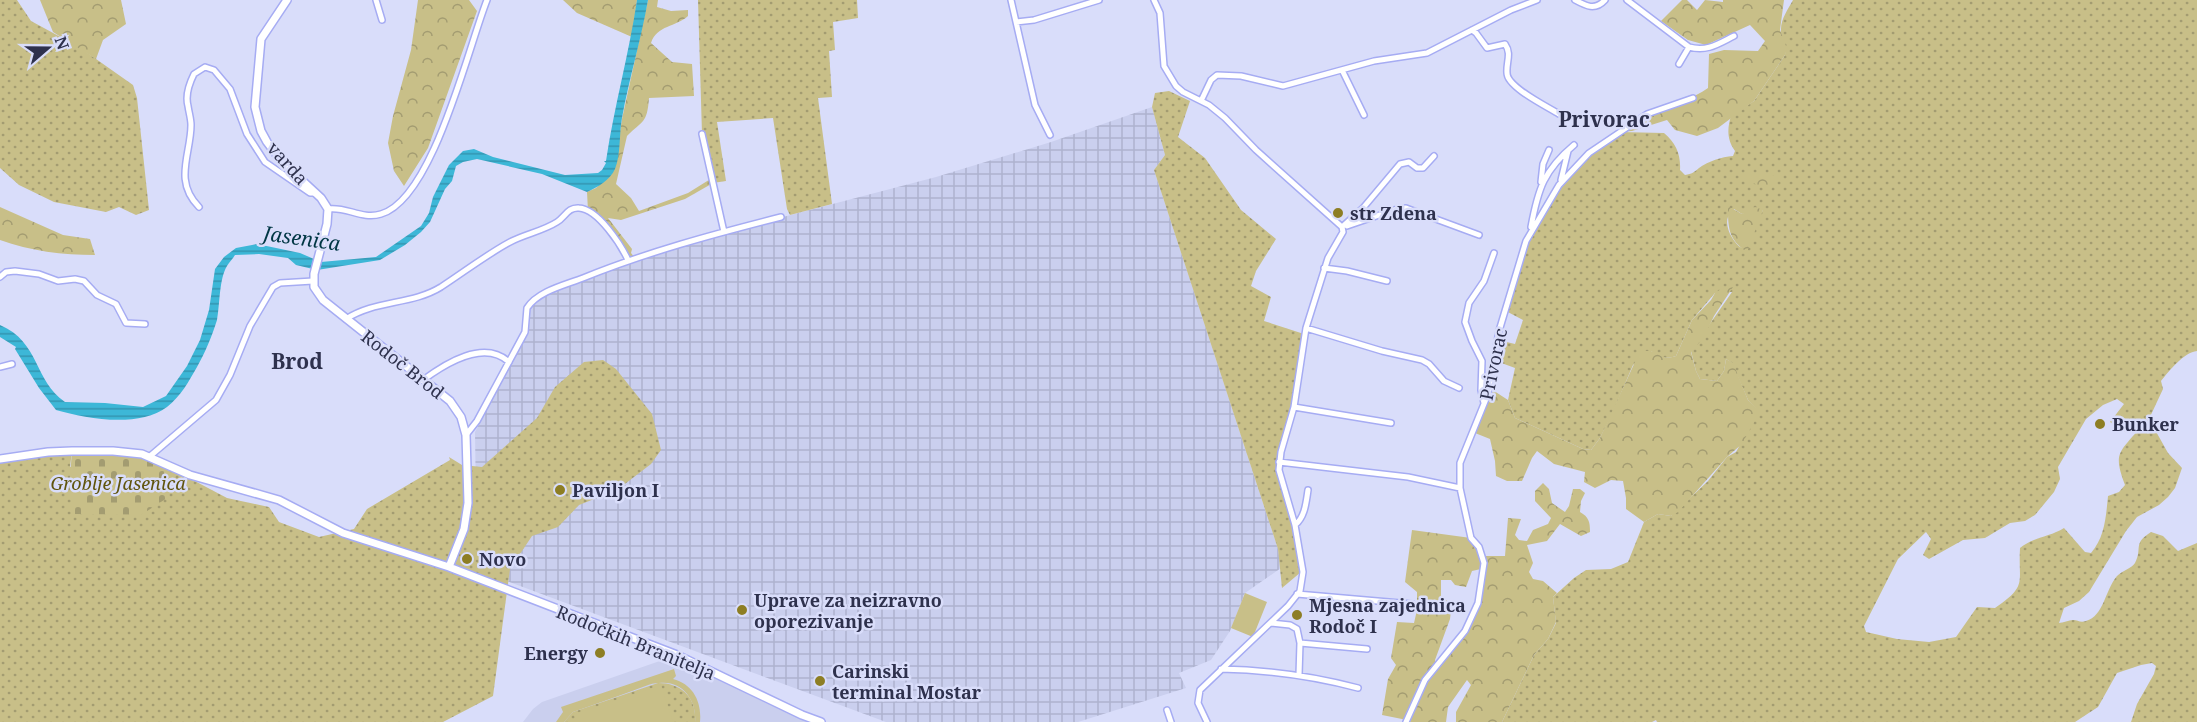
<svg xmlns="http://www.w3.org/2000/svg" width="2197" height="722" font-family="'Noto Serif',serif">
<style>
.built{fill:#cacfee}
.industrial{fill:url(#industrial-grid)}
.grass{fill:url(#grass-dots);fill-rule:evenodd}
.forest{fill:url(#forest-crowns)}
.cemetery{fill:url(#cemetery-stones)}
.green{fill:#c8bf88}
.water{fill:url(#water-rules)}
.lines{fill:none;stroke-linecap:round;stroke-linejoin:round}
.minor-casing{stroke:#a6acf3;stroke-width:8}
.tertiary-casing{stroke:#a6acf3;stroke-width:10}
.minor{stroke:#fff;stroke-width:5}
.tertiary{stroke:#fff;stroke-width:7}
.poi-dot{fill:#8d7e24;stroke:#d9ddfa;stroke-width:2}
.labels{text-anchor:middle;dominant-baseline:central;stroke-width:5;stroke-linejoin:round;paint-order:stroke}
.street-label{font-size:18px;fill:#2e314d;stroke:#d9ddfa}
.poi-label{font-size:18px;font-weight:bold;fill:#2e314d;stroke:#d9ddfa;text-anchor:start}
.park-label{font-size:18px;font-style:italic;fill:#60540d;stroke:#d9ddfa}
.water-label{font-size:20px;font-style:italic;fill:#003644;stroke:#d9ddfa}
.quarter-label{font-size:21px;font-weight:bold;fill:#2e314d;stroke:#d9ddfa}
</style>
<defs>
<pattern id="industrial-grid" width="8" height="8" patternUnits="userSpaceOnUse" patternTransform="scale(1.5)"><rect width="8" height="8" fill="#cacfee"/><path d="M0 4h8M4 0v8" fill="none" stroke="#aeb2ce"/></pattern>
<pattern id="grass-dots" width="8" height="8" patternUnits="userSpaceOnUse" patternTransform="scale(1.5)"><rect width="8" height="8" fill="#c8bf88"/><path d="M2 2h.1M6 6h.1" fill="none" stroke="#a39c71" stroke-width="1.8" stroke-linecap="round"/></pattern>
<pattern id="forest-crowns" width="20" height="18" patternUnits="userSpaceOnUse" patternTransform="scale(1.5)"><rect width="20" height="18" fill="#c8bf88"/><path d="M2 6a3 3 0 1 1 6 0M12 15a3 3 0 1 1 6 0" fill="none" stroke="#a39c71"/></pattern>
<pattern id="cemetery-stones" width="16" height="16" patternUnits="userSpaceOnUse" patternTransform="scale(1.5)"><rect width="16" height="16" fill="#c8bf88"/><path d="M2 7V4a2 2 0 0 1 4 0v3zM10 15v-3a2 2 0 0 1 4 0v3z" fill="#a39c71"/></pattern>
<pattern id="water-rules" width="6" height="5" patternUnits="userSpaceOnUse" patternTransform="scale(1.5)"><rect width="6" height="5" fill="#3db7d7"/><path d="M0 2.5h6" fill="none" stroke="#3495b1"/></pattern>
</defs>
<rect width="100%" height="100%" fill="#d9ddfa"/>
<!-- built -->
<path class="built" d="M677,655L816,722H523L533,709L542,702Z"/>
<!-- industrial -->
<path class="industrial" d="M1152,107L1165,155L1154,170L1278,549L1281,568L1245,593L1230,631L1211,660L1179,673L1186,688L1078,722H886L477,570L475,432L529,328L530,306L548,293L620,264L718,234L936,177L1051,142Z"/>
<!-- grass -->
<path class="grass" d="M0,0H17L31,21L79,47L133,85L137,98L149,210L136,215L119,207L106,212L54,202L19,185L0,168Z
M698,0H857L858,18L833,22L835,50L829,51L832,97L818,98L832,204L790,215L787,209L773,118L717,122L726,181L713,183L702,134Z
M1793,0H2197V351C2184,352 2169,371 2161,381L2163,389L2149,419L2168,453L2182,468L2175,488L2168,497L2159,505L2137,517L2126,531L2089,592L2079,601L2064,608L2059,623C2063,623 2069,620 2073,620C2078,620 2080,623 2086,621C2104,616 2105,590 2117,576C2122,571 2132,568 2135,563C2143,548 2132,544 2151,532L2163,536L2178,551L2197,543V722H2131L2137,704L2154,674L2156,666L2152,663L2141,665L2117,673L2098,707L2075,722H1657L1656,720L1652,722H1502L1534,655L1548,639L1556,623L1553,597L1574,578L1586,570L1611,569L1628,562L1644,522L1658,514L1671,516L1708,481L1727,457L1736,452L1759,411L1748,400L1732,363L1726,359L1724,371L1717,381L1700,379L1696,371L1691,351L1732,292L1715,293L1692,320L1676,356C1665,360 1660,357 1651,351L1633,365L1612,414L1600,438L1591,450L1583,449L1515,418L1508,400L1515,368L1496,361L1498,340L1515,344L1523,320L1504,310L1526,241L1569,173L1619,132L1664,133C1676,143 1681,155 1680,170L1685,175C1692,174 1694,172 1699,168C1709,161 1721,157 1733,156L1735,151C1727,140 1727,129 1731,116L1754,101L1785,55C1786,45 1780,38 1781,29C1781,19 1788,9 1793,0ZM1734,209L1742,214L1763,210L1742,248C1734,244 1724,227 1728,217C1728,216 1733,210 1734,209ZM2117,399L2124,404L2110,422L2127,433L2139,429C2119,453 2113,453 2125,485L2119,492L2108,496C2106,516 2105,537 2091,553L2085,552L2064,528C2050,537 2033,537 2020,548C2018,584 2028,585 1995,608L1977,607L1956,637L1929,642L1897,639L1866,632L1864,626L1898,559L1926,532L1931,539L1923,555L1929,559L1963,540L1985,538L2010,523L2025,521L2035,515L2054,492L2060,479L2058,467L2086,419L2103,405Z
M1169,91L1190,101L1178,137L1205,158L1241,210L1276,239L1256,271L1251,286L1271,297L1264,321L1304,334L1291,408L1278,457L1301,572L1282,588L1278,549L1154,170L1165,155L1152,107L1155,93Z
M603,360L616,369L652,414L661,450L651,464L617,490L579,505L558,527L532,536L510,569L493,696L443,722H0V459L72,451L70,467L110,458L172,469L227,498L269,507L279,522L319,537L354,529L367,509L450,460L449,457L462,465L482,467L537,418L555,387L584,362Z
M658,683C682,683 697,698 695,722H564L573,712Z"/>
<!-- forest -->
<path class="forest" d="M40,0H121L126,24L103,40L96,59L53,32Z
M418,0H469L477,11L428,148L404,186L394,171L388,143L393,116L411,50Z
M563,0H637L632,37L577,13Z
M648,0H658L657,7L671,11L688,10V16C676,27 657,25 651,43L672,62L692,64L694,96L649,98C647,124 643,120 627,136L616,184L631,198L639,211L688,193L712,178L713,183L685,199L621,220L608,218L632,249L631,253L635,258L628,260L616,239L588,211L587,192L596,188L614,170L622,119Z
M1682,0H1687L1697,10L1705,0L1723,2V0H1784L1780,30L1786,46L1785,55L1754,101L1718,128L1697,136L1675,130L1667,120L1632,131L1619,132C1646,113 1680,107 1708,88L1709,54L1724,50L1758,51L1765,41L1750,25L1706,45L1688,40L1661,21Z
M1744,173H1761L1776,176L1770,192C1762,185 1753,185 1745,177Z
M1728,206L1742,214L1755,207L1763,210L1747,252C1728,239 1728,228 1728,206Z
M0,207L63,235L90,239L95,255C63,255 30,251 0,240Z
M1724,287H1733L1714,316L1704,337L1691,352L1696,371L1700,379L1717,381L1724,371L1726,359L1733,363L1748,400L1760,411L1742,444L1727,457L1678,512L1671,516L1658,514L1644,522L1626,509V498L1623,481L1611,480L1595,488L1584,482L1585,472L1554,464L1537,451L1532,458L1522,481H1507L1496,476L1495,461L1490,439L1475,433L1491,389L1508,400L1515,418L1583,449L1591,450L1600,438L1640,351C1641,351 1650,351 1651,351C1662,354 1662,361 1676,356L1692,320L1711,300L1715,293Z
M1543,483L1549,489L1552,503L1565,512L1569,506L1573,489H1580L1585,493L1581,501L1580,512C1589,517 1590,522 1590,532L1581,536L1560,524L1547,541L1527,545L1533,563L1529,572L1533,579L1543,581L1557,593L1553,597L1556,622L1548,639L1534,655L1502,722H1456V712L1471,685L1467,680L1448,707L1446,722H1406L1407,720L1382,715L1388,679L1396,665L1391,658L1397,622L1414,623L1417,610V592L1405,582L1412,530L1471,538L1479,547L1481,569L1472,571L1466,587L1455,585L1451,580H1441V598L1452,603L1450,619L1435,660L1436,665L1471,619L1484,569L1481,556H1505L1508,518L1521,519L1515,535L1519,540L1527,541L1533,530L1548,524L1551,518L1535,501V491Z"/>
<!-- cemetery -->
<path class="cemetery" d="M72,451L134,453L163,464L167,498L141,515L72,514L70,476Z"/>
<!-- green -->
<path class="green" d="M1245,593L1267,602L1253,637L1231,628Z
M674,669L676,676L673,679C693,684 702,702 700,722H695C697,701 683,680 659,683C650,683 641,688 632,691C613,698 593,705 573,712L564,722H556L563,712L561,707Z
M661,685L673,722H576L574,714Z"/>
<!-- water -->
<path class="water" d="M637,0H648C641,40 629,79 622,118C619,134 621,154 615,169C610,180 598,187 587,192L542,174L477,159L463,162L456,166L452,181L445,189L430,222L421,232L405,245L380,260L317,270L296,265L288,258L259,254L235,255C233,259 229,262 227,266C219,279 220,305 217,320C212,336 205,353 197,367C189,381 181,396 167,407C139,428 87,419 56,410L39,388L15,349L16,347L0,337V325C40,342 34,381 65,402L105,403L143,407L166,396L187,366L200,340L209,310L215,269L224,257L236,248L257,244L300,253L321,262L376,257L421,226L429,213L433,197L449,165L463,151L474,149L493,157L565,175L598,173L602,170L606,163L604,161H606C614,107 629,54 637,0Z"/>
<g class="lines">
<!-- minor casing -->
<g class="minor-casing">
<path id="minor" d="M376,0L382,20
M1011,0L1035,105L1050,135
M1154,0L1160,13L1164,66L1176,86L1183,92L1209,105L1225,118L1256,150L1342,227
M1575,0C1586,6 1595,11 1605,0
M1627,0L1689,47C1707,52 1718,44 1734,36
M1016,22L1034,20L1099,0
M1472,30L1476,33L1487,48L1505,44C1512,54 1506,62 1507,73C1507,87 1546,106 1559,114
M1679,64L1689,47
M1342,70L1364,115
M1201,101L1211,80L1217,75L1241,76L1283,86L1374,61L1427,53L1511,10L1537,0
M702,134L724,232
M1561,180L1568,151
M1541,182L1543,164L1549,150
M199,207C173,181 191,154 191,125C191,119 189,113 188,106C185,95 189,84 194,74L205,67L214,70L230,89L247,134L265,162L310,193H316
M328,209C346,206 362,220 381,214C433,199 468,48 487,0
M1347,226L1394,210L1406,208L1479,235
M1531,227C1538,189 1544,170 1574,145
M1324,268L1347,271L1387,281
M0,277L6,272L15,271L39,274L58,281L75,279L84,281L97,295L116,304L126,323L145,324
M346,319C375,300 412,305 441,287C464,272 486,255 510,242C525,234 543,231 557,222C565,217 568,207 579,208C598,209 621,245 628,260
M1306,328L1382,351L1422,360L1429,364L1444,381L1459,388
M0,367L12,364
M423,380C446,363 484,339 509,362
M1484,403L1481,390L1482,361L1472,341L1465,322L1469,303L1484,281L1494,253
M1294,407L1391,423
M466,435L477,421L525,332L527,308C538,291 565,285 583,278C647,252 714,234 781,217
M149,457L216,400L230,375L250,326L273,287L280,283L313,281
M1279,462L1408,477L1460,488
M1295,525C1305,517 1306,503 1308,490
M1297,594L1412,604
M1271,623L1290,625L1297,629L1300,643L1299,675
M1300,643L1367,649
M1221,669C1268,670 1313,676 1358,688
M1167,710L1171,722
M1207,722L1198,703L1200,690L1288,606L1300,591L1303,572L1295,525L1279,470L1281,452L1294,407L1306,328L1328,258L1343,232L1342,227L1363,208L1400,164L1409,162L1417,168H1423L1434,156
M1406,722L1425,680L1465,631L1478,603L1484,563L1479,547L1471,538L1460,488V463L1488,394L1499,331L1526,241L1559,185L1589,153L1647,114L1693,98"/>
</g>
<!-- tertiary casing -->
<g class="tertiary-casing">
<path id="tertiary" d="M287,0L261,39L255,107L261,131L267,142L282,162L321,198L328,209L327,224L314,274V287L323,300L450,401L461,417L466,435L468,503L464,529L449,567
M0,459L48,452L72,451H113L142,454L190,475L279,500L343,533L449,567L677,655L802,715L821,722"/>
</g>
<!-- minor -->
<use href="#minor" class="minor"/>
<!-- tertiary -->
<use href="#tertiary" class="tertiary"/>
</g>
<!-- markers -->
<g class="poi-dot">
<circle cx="1338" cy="213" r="6"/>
<circle cx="2100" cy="424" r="6"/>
<circle cx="560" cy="490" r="6"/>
<circle cx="467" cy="559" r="6"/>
<circle cx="742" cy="610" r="6"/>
<circle cx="1297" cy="615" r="6"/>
<circle cx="600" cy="653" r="6"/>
<circle cx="820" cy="681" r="6"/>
</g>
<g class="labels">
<!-- street labels -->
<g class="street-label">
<text transform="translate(288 163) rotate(48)">varda</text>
<text transform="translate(403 364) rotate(38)">Rodoč Brod</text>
<text transform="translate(1493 364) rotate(-78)">Privorac</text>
<text transform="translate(636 642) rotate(22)">Rodočkih Branitelja</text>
</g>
<!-- poi labels -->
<g class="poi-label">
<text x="1350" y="213">str Zdena</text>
<text x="2112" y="424">Bunker</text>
<text x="572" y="490">Paviljon I</text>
<text x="479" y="559">Novo</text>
<text x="754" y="600">Uprave za neizravno<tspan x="754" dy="21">oporezivanje</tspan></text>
<text x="1309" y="605">Mjesna zajednica<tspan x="1309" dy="21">Rodoč I</tspan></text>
<text x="588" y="653" text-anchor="end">Energy</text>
<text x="832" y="671">Carinski<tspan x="832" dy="21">terminal Mostar</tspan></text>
</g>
<!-- park labels -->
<g class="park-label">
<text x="118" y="483">Groblje Jasenica</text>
</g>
<!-- water labels -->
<g class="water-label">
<text transform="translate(302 238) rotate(8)">Jasenica</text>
</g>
<!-- quarter labels -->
<g class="quarter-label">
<text x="1604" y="119">Privorac</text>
<text x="297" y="361">Brod</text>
</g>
</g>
<!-- north arrow -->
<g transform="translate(48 48) rotate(70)" stroke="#d9ddfa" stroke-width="4.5" paint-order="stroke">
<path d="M0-4.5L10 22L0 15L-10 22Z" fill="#2e314d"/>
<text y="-9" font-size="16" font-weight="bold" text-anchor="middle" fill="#2e314d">N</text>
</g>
</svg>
